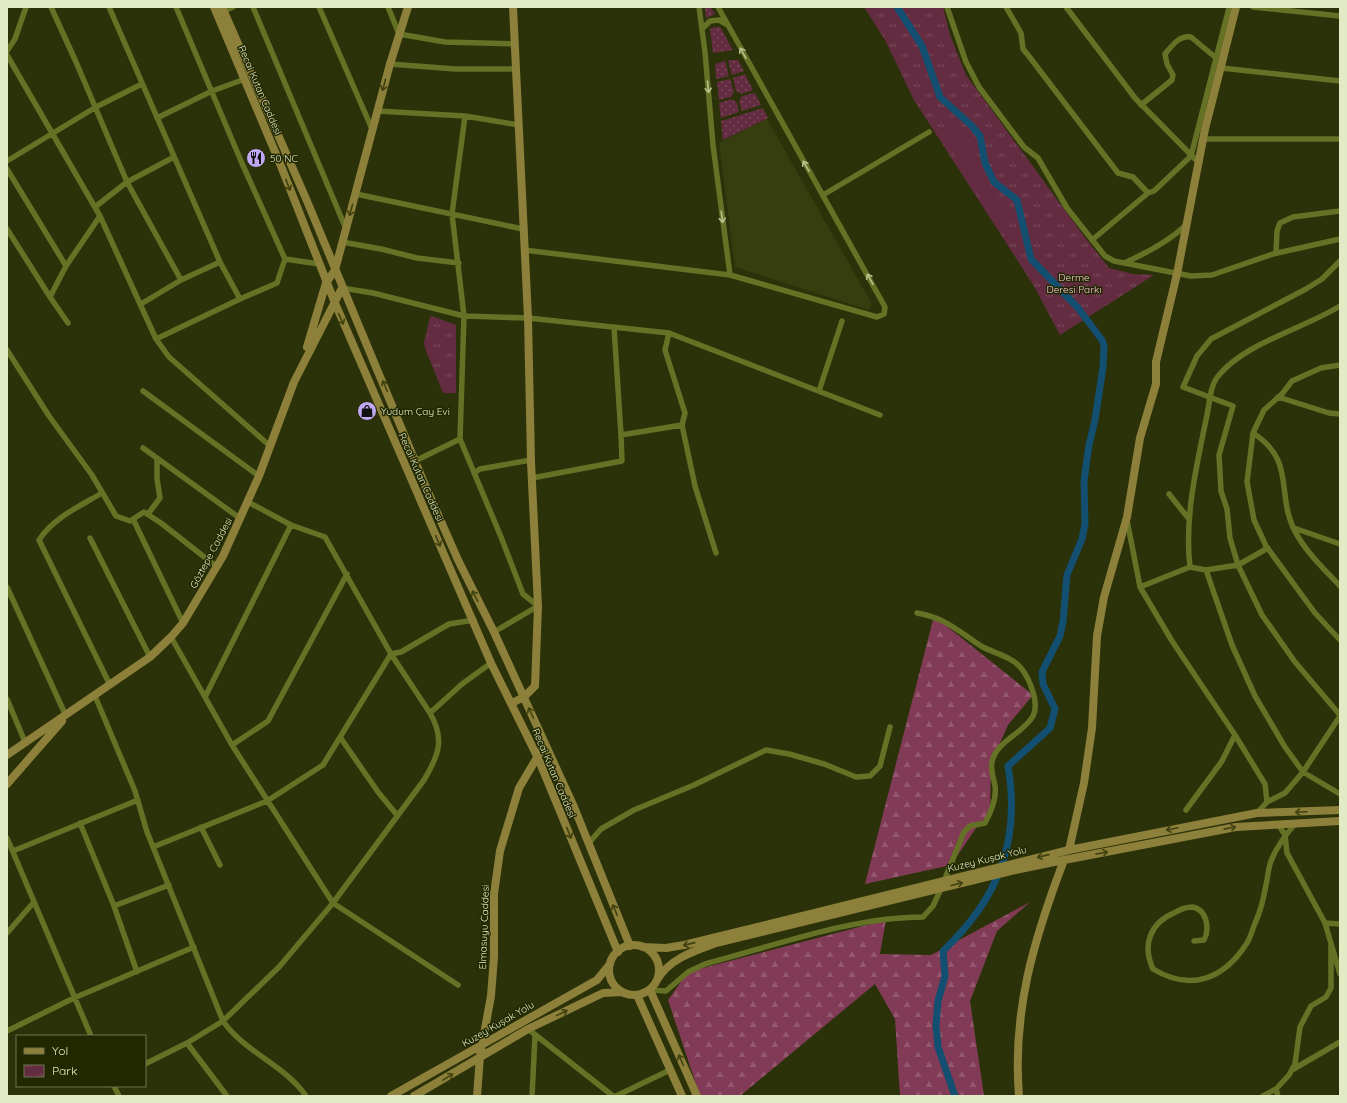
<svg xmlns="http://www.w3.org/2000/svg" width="1347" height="1103" font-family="Quicksand,sans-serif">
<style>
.built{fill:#363d0f}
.grass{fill:url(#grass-dots)}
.forest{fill:url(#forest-firs)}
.park{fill:url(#park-tufts)}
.garden{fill:#632c41}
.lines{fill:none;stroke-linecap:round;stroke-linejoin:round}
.canal{stroke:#124f71;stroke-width:7}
.street{stroke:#657226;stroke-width:5.5}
.secondary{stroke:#8c803a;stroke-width:8}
.oneway{stroke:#b6c18d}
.oneway2{stroke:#414211}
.labels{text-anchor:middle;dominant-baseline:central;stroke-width:3;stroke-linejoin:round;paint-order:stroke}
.street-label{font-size:10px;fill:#e2ebc5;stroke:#212700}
.poi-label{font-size:10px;fill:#e2ebc5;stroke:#212700;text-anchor:start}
.park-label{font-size:10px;fill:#f7cbd8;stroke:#212700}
</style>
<defs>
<pattern id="grass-dots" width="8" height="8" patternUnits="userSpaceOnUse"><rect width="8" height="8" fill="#632c41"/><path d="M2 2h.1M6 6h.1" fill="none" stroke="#794b5b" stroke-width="1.8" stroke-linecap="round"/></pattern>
<pattern id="forest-firs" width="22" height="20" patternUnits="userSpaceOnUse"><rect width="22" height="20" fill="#823b56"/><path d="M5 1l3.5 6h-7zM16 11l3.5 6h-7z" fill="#93586d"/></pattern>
<pattern id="park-tufts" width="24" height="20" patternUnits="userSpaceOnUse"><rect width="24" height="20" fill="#632c41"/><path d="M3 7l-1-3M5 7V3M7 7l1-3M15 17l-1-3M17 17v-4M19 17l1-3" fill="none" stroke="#794b5b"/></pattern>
</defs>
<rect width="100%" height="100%" fill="#2b3109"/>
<!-- built -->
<path class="built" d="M767,119L872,304L869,310L735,267L719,143Z"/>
<!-- grass -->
<path class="grass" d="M705,7H710L715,14L706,18Z
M715,27H720L733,50L713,53L710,29Z
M728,60H738L744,71L732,75Z
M725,61L729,76L716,79L715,64Z
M745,74L753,90L741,94L736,91L733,78Z
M730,79L734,92L731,97L719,100L717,82Z
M755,93L761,105L742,111L739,101L742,96Z
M732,99L737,103L739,112L721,118L719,103Z
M763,108L768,118L723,140L721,121Z"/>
<!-- forest -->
<path class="forest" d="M934,616L1033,695L1008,725L991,763L990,814L978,825L951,865L865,884Z
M1030,902L997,931L970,1001L984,1096H900L895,1019L875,984L740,1096H700L668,1000L688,972L886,920L880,954L931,955Z"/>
<!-- park -->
<path class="park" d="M864,7H943L950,35L966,75L1086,239L1109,268L1133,274L1154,275L1060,335L1034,286L914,100L885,40Z
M432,316L456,325V393H443L425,348L424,343L430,317Z"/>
<!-- garden -->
<path class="garden" d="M952,126L968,130C977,143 976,160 983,175C991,192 1008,199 1013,219L1001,225L997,223L942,134Z"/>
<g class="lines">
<!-- canal -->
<path class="canal" d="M897,7L922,46L940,97L972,126L980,136L985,163L994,182L1017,200L1031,259L1078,308L1102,340L1104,346L1103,367L1095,420L1089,445L1084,481L1085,524L1082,539L1067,575L1063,622L1060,636L1042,672L1043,684L1055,709L1050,728L1008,766C1021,842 998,899 943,951L945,976L938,1001L936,1025L938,1047L955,1096"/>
<!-- street -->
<path class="street" d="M51,7L76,62L127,182L181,280L141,304
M109,7L220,262L240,299L277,283L285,259L241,161L176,7
M253,7L346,229
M319,7L372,129
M388,7L399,34L445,42L515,44
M699,7L705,52L713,145L730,275
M947,7L966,62L979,87L1024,147L1038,158L1067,208L1105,256L1114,261L1191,276L1212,275L1273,254L1340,239
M1006,7L1021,33L1023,49L1028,55L1118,173L1133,177L1148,193L1092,240
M1066,7L1135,98L1198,162
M1253,7L1340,16
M224,11L233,7
M702,29L710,21L719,20L726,24
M7,51L15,39L26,7
M7,55L100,216L156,339L169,357L270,446
M390,64L455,69H515
M1221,68L1340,81
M1141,105L1172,80L1173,75L1167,64L1165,54C1172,46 1179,35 1191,37L1216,58
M377,111L465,116L519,125
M465,116L452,214L464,316L460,439L501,537L523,594L538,606L494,632
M157,118L212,91L245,79
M1203,139H1340
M7,161L96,107L142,84
M7,169L66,266
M1148,193L1154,191L1191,156L1229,8
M356,194L523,229
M823,195L929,132
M95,207L127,182L174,157
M7,229L50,297L66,266L100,216
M342,242L381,249L417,258L459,263
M524,250L730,275L877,317L884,314L885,307L718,7
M1276,253L1277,231L1280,223L1293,217L1340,211
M285,259L319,264
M1340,261L1322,279L1306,289L1211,339L1197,356L1183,387L1233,406L1219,455L1221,491L1227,509L1230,538L1238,565L1262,615L1295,662L1340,715
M1124,263C1147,253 1168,242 1186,225
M181,280L220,262
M342,288L373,293L464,316L528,318L669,333L880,415
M50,297L68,323
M614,327L621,435
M669,333L665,350L685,413L682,425L695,486L716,553
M156,339L240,299
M7,350L49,416L92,475L116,516L130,521L144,512L161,523L217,567
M1340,365L1321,368L1292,381L1282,394L1264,410L1253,433L1247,482L1254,520L1266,546L1315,613L1340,640
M143,391L259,476
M819,391L842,321
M1278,397L1329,413L1340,414
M1253,433C1298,462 1274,496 1297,535C1308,554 1325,570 1340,586
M143,448L241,519
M415,461L460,439
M474,473L480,469L531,460
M532,478L622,461L621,435L682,425
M102,493C80,506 53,518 39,540L110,685
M1169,494L1189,519
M148,514L160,498L157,479V458
M133,519L183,623
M1127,520L1140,587L1172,641L1235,735L1265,784L1267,802L1257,813
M1294,528L1340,544
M90,538L150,657
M1190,567C1184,517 1197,464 1207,415C1210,401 1210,385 1219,375C1245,343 1305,328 1340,306
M1206,570L1232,645L1255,696L1285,747L1303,772L1340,794
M7,587L66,716
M1140,587L1190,567L1206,570L1238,565L1268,548
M917,613C946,618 958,631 981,646C993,653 1011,656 1021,668C1029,678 1040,703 1033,716C1023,734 996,741 992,762C990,771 994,778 995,786C997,799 991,812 985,823L970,826L964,832L946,876
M474,620L449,624L401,652L391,654L430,713L462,684L491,663
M171,637L232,745L333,903L458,985
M95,696L135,791L147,832L223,1021C244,1052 285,1065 306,1096
M205,697L291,525
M7,699L25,742
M340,737L378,792L397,815
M232,745L268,721L347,574
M1267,802L1285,793L1303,772L1340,716
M1186,810L1222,761L1235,735
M80,823L114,906L137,972
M1278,824L1285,835L1287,853L1325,923L1340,974
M201,827L220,865
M7,838L91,1036
M588,844L601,829L634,810L694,785L766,750L789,754L824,764L856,777L870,776L880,766L890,727
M153,847L267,801L323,765L391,654L325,537L291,525L248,502
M13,851L138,800
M114,906L169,885
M1325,923L1340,924
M7,933L34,902
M1194,941L1204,940C1210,929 1207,909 1192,907C1186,907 1179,910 1174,913C1150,923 1142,945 1153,969C1191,992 1224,979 1247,943C1251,937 1253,927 1256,921C1261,910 1264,896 1266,885C1268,877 1268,869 1271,861C1277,846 1285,835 1296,823
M650,990L666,991L688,972L705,964C774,946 851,917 923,917L933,906L940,891
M528,1029L613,1096
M7,1031L74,998L194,947
M145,1064L187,1043
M1292,1070L1340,1042
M114,1086L119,1096
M227,1096L187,1043L223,1021L279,967L333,903L424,780C439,755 445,739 430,713
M532,1096L535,1036
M616,1096L670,1070
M1263,1096L1276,1089
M1278,1096L1276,1089L1289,1075L1295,1064L1300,1027L1311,1006L1326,997L1331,988V943"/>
<!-- secondary -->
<path class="secondary" d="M214,7L281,166L335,303L491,663L538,758L618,952
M222,7L307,201L425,485L458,560L494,632L574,807L630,946
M307,347L326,283L335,270L390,64L408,7
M512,703L524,697L535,686L538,606L531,462L528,318L513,7
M7,755L150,657L171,637L183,623L223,556L259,476L294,382L342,288
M7,784L62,721
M1069,850L1084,783L1092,728L1097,636L1104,597L1127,517L1140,438L1156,384V362L1177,274L1205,129L1236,7
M609 970a25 25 0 1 1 50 0a25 25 0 1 1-50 0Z
M643,947L666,948L684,945L1069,850L1257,813L1340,810
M657,980C669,959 694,951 716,943L1015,870L1064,860L1236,827L1340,821
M650,990L697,1096
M637,995L682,1096
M391,1096L597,980L610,964
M414,1096L528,1029L603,993L622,992
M477,1096L480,1056L491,996L494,957V894L500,851L519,788L545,744
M1019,1096C1012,1011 1034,939 1064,860"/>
</g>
<!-- one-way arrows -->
<defs><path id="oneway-shaft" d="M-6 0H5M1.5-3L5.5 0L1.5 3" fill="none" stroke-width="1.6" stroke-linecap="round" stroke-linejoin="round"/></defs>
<g class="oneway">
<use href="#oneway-shaft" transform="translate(743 53) rotate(-119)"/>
<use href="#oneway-shaft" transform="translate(708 87) rotate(85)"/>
<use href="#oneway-shaft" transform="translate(806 166) rotate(-120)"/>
<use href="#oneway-shaft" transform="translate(722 217) rotate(82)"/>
<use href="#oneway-shaft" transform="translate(870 279) rotate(-119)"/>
</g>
<g class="oneway2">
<use href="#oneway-shaft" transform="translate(384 85) rotate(105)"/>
<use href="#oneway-shaft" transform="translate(288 185) rotate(69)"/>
<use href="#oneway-shaft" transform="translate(351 210) rotate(106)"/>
<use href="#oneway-shaft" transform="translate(341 319) rotate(66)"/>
<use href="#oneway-shaft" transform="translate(385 386) rotate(-113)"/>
<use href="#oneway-shaft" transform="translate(438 541) rotate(66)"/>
<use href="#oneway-shaft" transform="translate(475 596) rotate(-117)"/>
<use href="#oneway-shaft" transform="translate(531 713) rotate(-115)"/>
<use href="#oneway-shaft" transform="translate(1301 812) rotate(177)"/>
<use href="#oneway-shaft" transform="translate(1230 828) rotate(-11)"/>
<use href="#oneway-shaft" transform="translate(1172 829) rotate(168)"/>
<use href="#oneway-shaft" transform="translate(569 833) rotate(68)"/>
<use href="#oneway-shaft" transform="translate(1102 853) rotate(-11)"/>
<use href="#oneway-shaft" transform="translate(1043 856) rotate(167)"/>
<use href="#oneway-shaft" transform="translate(957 884) rotate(-14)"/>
<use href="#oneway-shaft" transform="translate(615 910) rotate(-112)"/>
<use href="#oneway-shaft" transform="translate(689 944) rotate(167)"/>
<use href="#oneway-shaft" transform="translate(562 1013) rotate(-26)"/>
<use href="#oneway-shaft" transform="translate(681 1060) rotate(-114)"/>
<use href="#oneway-shaft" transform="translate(448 1077) rotate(-32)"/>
</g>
<!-- icons -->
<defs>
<g id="restaurant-disc" transform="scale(1)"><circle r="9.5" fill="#c0a8f4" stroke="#212700"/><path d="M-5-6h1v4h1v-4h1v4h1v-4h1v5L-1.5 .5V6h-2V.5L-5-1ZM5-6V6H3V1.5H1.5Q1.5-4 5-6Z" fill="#111"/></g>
<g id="shop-disc" transform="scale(1)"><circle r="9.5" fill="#c0a8f4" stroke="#212700"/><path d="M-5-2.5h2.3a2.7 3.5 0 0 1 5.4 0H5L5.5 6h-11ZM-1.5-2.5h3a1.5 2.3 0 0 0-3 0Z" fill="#111"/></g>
</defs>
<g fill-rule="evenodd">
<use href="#restaurant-disc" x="256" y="158"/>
<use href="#shop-disc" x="367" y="411"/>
</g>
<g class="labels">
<!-- street labels -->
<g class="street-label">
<text transform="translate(260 90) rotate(67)">Recai Kutan Caddesi</text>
<text transform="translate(421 477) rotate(66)">Recai Kutan Caddesi</text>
<text transform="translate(211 553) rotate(-62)">Göztepe Caddesi</text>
<text transform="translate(554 773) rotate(67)">Recai Kutan Caddesi</text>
<text transform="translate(987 859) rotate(-14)">Kuzey Kuşak Yolu</text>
<text transform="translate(484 927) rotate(-88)">Elmasuyu Caddesi</text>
<text transform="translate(498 1024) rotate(-30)">Kuzey Kuşak Yolu</text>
</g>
<!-- poi labels -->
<g class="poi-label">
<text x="270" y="158">50 NC</text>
<text x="381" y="411">Yudum Çay Evi</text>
</g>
<!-- park labels -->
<g class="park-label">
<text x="1074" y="277">Derme<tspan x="1074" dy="12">Deresi Parkı</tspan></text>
</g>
</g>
<!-- border -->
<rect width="1347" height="1103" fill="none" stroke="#e2ebc5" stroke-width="16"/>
<!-- legend -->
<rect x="16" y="1035" width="130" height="52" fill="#212700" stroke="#6e754f"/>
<rect x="24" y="1048" width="20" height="6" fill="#8c803a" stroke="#6e754f"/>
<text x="52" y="1055" font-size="12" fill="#e2ebc5">Yol</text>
<rect x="24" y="1065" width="20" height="12" fill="url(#park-tufts)" stroke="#6e754f"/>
<text x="52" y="1075" font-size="12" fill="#e2ebc5">Park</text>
</svg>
